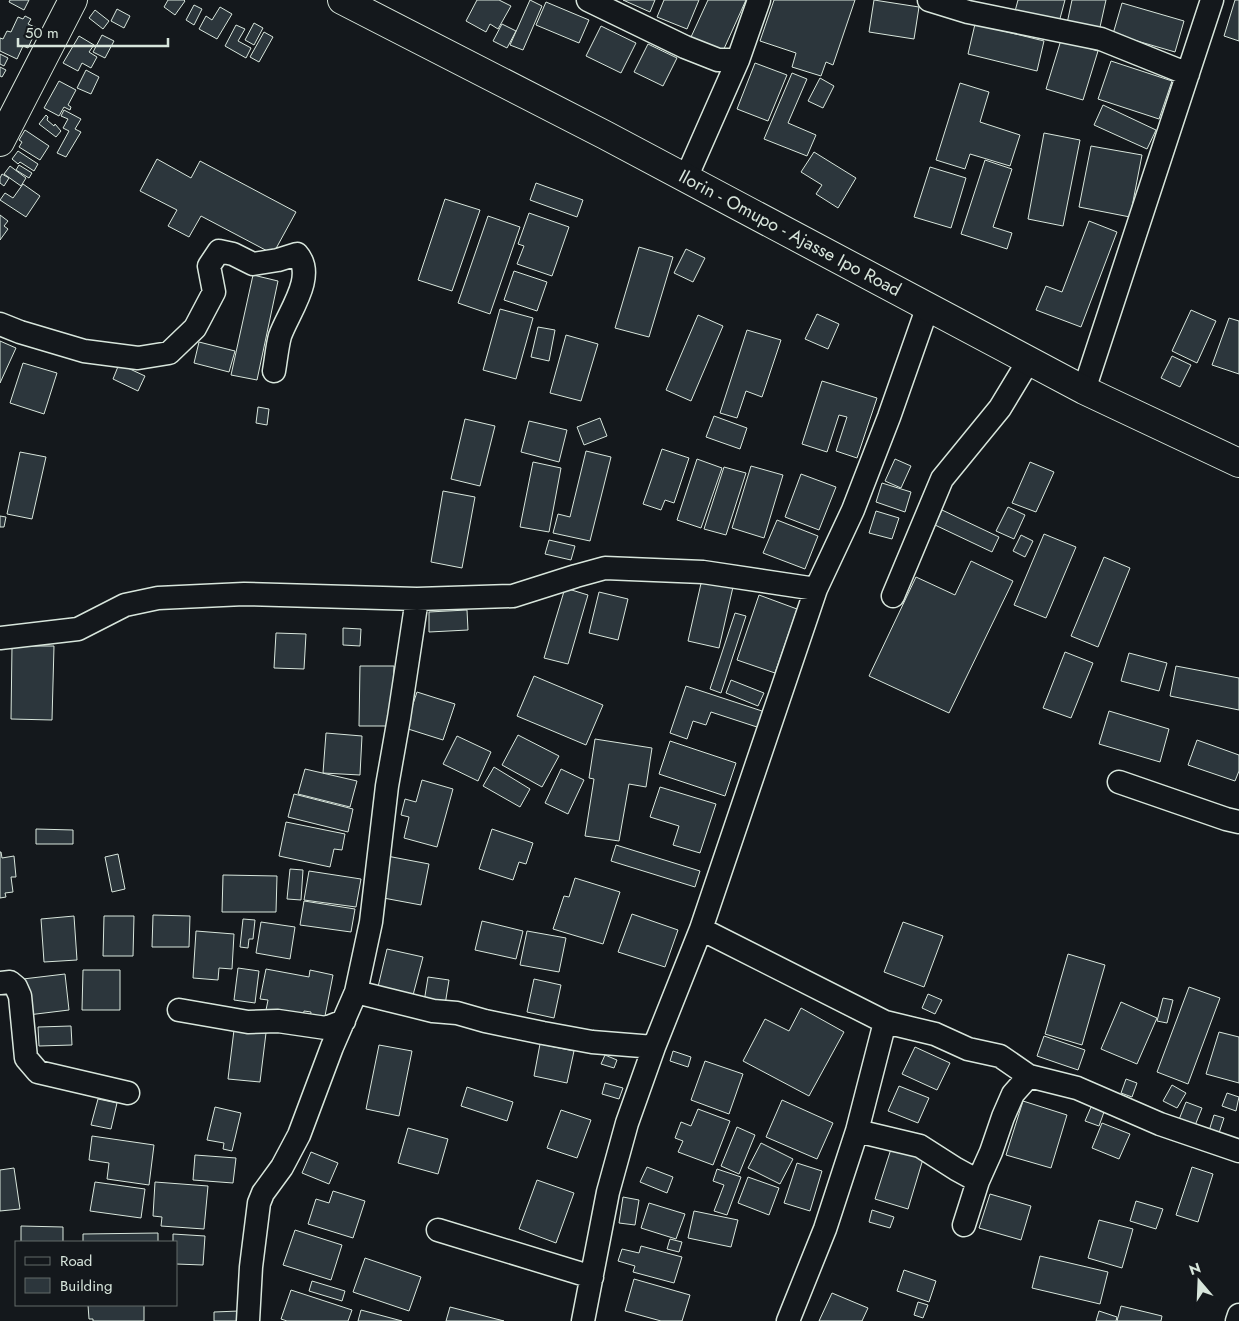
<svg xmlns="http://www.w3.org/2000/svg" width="1239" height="1321" font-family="Jost,sans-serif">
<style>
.building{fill:#2c363c;stroke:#d8e6dc}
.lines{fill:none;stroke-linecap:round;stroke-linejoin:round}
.minor-casing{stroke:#d8e6dc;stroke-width:25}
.major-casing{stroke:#d8e6dc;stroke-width:30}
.highway-casing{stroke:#d8e6dc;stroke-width:30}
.minor{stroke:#14181c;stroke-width:22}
.major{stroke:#14181c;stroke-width:28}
.highway{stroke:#14181c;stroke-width:28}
.labels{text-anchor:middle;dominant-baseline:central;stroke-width:4;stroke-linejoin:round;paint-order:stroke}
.street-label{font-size:18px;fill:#d8e6dc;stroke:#14181c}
</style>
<rect width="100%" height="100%" fill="#14181c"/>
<!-- building -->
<path class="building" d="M10,0H29L24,10L9,2Z
M168,0H184L185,1L175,15L164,7Z
M477,0H499L511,6L498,29L490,24L486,32L466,21Z
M530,0L542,6L523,50L510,45Z
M623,0H655L650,12Z
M664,0H699L687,29L657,17Z
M708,0H746L723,51L691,37Z
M774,0H855L833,65L826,62L821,76L792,67L796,53L760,41Z
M874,0L919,7L914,39L869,32Z
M1018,0H1065L1058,26L1014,15Z
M1072,0H1106L1098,36L1066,28Z
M1235,0H1239V41L1224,36Z
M546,2L589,20L579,43L536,25Z
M1122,3L1184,21L1175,52L1113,34Z
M194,5L202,9L194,25L186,20Z
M220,7L232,14L217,39L199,29L206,16L212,20Z
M117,9L130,16L124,28L111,21Z
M95,10L109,21L103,29L89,18Z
M25,16L31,19L28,24L37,28L28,48L23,46L17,59L0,51V38L3,39L7,31L11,32L18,17L23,19Z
M254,23L263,28L254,45L245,40Z
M502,24L516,31L507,48L493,41Z
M975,24L1044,41L1037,71L968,54Z
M236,25L245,29L238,41L251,48L246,58L225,46Z
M601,26L636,43L621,73L586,56Z
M264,32L273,37L259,62L250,57Z
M102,35L114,41L105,58L93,52Z
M79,36L94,45L89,52L97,57L91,68L82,63L78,71L63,63Z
M1061,40L1098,51L1083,100L1046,89Z
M648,44L677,58L663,86L634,72Z
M0,54L8,58L4,66L0,64Z
M1111,61L1172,81L1159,119L1098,99Z
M755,63L787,75L768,121L737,109Z
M0,67L6,70L2,77L0,76Z
M86,70L99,77L91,94L77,88Z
M792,73L807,79L788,123L816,135L807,156L764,139Z
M820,78L834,86L823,108L808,101Z
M59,81L76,90L68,105L71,107L70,110L64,107L59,116L44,108Z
M960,83L989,92L980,122L1020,135L1010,166L970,154L965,169L936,160Z
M1103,105L1156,130L1147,149L1094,125Z
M64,110L81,119L75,129L81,132L66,157L57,153L69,131L63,128L68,119L61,116Z
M46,115L48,117L47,120L54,126L55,124L61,131L56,137L39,124Z
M25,130L49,146L40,160L19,147L22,142L19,140Z
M1044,133L1080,140L1063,226L1028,219Z
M1091,146L1142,155L1130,217L1079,207Z
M18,151L38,164L34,171L20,162L18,164L12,159Z
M814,152L856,178L838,208L816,194L822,185L801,172Z
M157,159L191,178L200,161L296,212L273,254L201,216L189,237L168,226L177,210L140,191Z
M985,160L1012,169L993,227L1012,233L1007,249L961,234Z
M19,165L32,173L29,178L16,170Z
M10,166L26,178L21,186L4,174Z
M930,167L966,178L951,228L914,217Z
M2,174L9,178L4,186L0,183V178Z
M536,183L583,200L577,217L530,200Z
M23,184L40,196L26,217L0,200L5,193L13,198Z
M445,199L480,210L452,291L418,280Z
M529,213L569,227L552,276L517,264L524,246L518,244Z
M0,215L8,221L4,226L8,229L0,240Z
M488,216L520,227L490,314L458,303Z
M1089,221L1117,232L1081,327L1036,310L1046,286L1062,292Z
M639,247L673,257L649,337L615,328Z
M686,249L705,258L693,282L674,273Z
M514,271L547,282L537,311L504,300Z
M253,275L278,281L257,380L231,375Z
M500,309L533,318L516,379L483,370Z
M1191,310L1216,321L1197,363L1172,351Z
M817,314L839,324L828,349L805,339Z
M698,315L723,326L691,401L666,390Z
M1229,318L1239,321V374L1212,365Z
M538,327L555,330L549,361L531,357Z
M747,330L781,340L762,397L746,391L737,418L720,413Z
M566,335L598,344L581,401L550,393Z
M0,341L16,348L0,383Z
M199,342L235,351L229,372L194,363Z
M1172,356L1191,365L1180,387L1161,378Z
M23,363L57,373L44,414L10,403Z
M119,364L145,376L138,391L113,379Z
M822,381L877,398L857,458L836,451L847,417L839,415L827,452L802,444Z
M258,407L269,409L267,425L256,423Z
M714,416L747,428L740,449L706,437Z
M600,418L607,436L584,445L577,427Z
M465,419L495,426L480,486L451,479Z
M529,421L567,430L559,462L521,452Z
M662,449L689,458L674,503L665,500L661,510L643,504Z
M586,451L611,457L590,541L553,533L558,514L570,517Z
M20,452L46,457L32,519L7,514Z
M697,459L722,468L701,528L677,520Z
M895,459L911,466L901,488L885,481Z
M533,462L561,468L549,532L520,527Z
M1030,462L1054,472L1036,512L1012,503Z
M751,466L783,475L764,538L732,528Z
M724,467L746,473L726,535L704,529Z
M801,474L836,487L819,530L785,517Z
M882,483L911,492L905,512L876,502Z
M443,491L475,497L462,568L431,562Z
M1008,507L1025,515L1014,539L996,531Z
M942,510L999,537L992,552L935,525Z
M876,511L899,518L892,539L869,533Z
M0,516L6,517L4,527H0Z
M777,520L818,536L805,569L763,553Z
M1044,534L1076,547L1046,618L1014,605Z
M1021,535L1033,541L1025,557L1013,551Z
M549,540L575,546L571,560L545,554Z
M1104,557L1130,568L1098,647L1071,636Z
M971,561L1013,581L949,713L869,676L916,577L955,595Z
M702,579L733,587L719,648L688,641Z
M565,588L588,595L568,664L544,658Z
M599,592L628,599L618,640L589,633Z
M759,595L797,609L775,673L737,660Z
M467,610L468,630L429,632V612Z
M735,613L746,616L721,693L710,689Z
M343,628L361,629L360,646L343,645Z
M276,633L306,634L304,669L274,668Z
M12,646H54L52,720L11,719Z
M1065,652L1093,663L1071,718L1043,708Z
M1129,653L1167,663L1159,691L1121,681Z
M360,666H394L392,726H359Z
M1176,666L1239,678V710L1170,696Z
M534,676L603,705L586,745L517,716Z
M731,680L764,693L758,706L726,693Z
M686,686L765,712L760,728L711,712L706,725L693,721L687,739L670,733Z
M417,692L455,704L443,740L405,728Z
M1109,711L1169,729L1160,762L1099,744Z
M326,733L362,736L360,775L323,773Z
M518,735L559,756L542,787L502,765Z
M457,736L491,752L478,781L443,764Z
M595,739L652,748L646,787L629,784L619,841L585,836L594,779L589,778Z
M1197,740L1239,755V771L1235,781L1188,765Z
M670,741L736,763L725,796L659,774Z
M494,767L530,789L520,807L483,786Z
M305,769L357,781L350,807L298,794Z
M561,769L584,780L568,814L545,803Z
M422,780L453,789L437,847L404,838L409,817L401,815L405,799L416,802Z
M660,787L716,804L700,853L673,845L679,826L650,817Z
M294,794L353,809L348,832L288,817Z
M286,822L345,834L342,850L334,849L330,867L279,856Z
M36,829L73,830V844H36Z
M492,829L533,843L526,864L519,862L513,880L479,869Z
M616,845L700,871L695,887L611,861Z
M0,852H1L2,858L14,856L16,877H11L13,892L5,893L6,897L0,898Z
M118,854L125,889L112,892L105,857Z
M387,856L429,864L421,905L378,897Z
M290,869L303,870L301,900L287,899Z
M309,871L361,879L356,907L304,900Z
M223,875L277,876L276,912H222Z
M575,878L620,892L603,944L553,929L564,896L569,897Z
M304,901L355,909L351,932L300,925Z
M632,914L678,930L665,967L618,952Z
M153,915L190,916L189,947H152Z
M74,916L77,960L44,962L41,919Z
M104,916H134L133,956H103Z
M243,919L255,920L253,939H249L248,948L240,947Z
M482,921L523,931L516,959L475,950Z
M261,922L295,927L290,959L256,953Z
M903,922L943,936L924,987L884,972Z
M196,931L234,934L232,969L219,968L218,980L193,978Z
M527,931L566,938L559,972L520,965Z
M387,949L423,957L412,999L377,991Z
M1068,954L1105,965L1082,1045L1045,1034Z
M238,968L259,971L255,1003L234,1000Z
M266,969L309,977L310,970L333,975L324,1021L310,1019L311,1012L304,1011L302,1022L265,1015L268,1000L260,999Z
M83,970H120V1010H82Z
M65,974L69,1010L28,1015L23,979Z
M428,977L449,980L445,1005L424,1002Z
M534,979L561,985L554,1018L527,1012Z
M1189,987L1220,998L1188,1084L1157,1072Z
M928,994L942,1000L935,1014L922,1008Z
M1163,998L1173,1000L1167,1023L1157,1021Z
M1121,1002L1157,1018L1137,1064L1101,1049Z
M801,1008L844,1032L809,1096L743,1061L765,1019L789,1031Z
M71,1026L72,1045L39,1046L38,1027Z
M234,1030L266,1033L260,1082L228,1079Z
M1219,1032L1239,1037V1083L1206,1074Z
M1044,1036L1085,1050L1078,1070L1037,1056Z
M540,1044L574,1051L567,1083L534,1076Z
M379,1045L412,1051L399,1116L366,1109Z
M915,1047L950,1063L937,1090L902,1074Z
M673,1051L691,1057L688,1067L670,1061Z
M605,1055L617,1060L614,1068L601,1064Z
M705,1061L743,1074L729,1114L691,1100Z
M1126,1079L1137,1083L1132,1097L1121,1093Z
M605,1083L623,1088L619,1099L602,1094Z
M1172,1085L1186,1093L1177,1108L1163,1101Z
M899,1086L929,1098L918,1123L888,1111Z
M467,1087L513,1102L507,1121L461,1106Z
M1227,1093L1239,1097L1236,1111L1222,1106Z
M98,1099L117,1103L111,1129L91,1125Z
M782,1100L833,1123L817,1159L766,1137Z
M1023,1101L1067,1115L1051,1168L1006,1155Z
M1186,1102L1202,1108L1194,1128L1178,1122Z
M215,1107L241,1113L232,1151L223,1149L224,1143L207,1140Z
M1091,1107L1104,1112L1099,1126L1085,1121Z
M698,1109L730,1121L713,1165L678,1152L683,1141L675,1138L681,1122L691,1126Z
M561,1110L591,1120L577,1158L547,1148Z
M1214,1115L1224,1118L1218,1136L1208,1134Z
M1102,1123L1130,1134L1119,1159L1092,1148Z
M737,1127L755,1135L739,1174L721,1166Z
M408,1128L448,1139L438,1174L398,1163Z
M92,1136L154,1145L149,1185L107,1179L109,1163L89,1160Z
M761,1143L793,1159L780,1184L748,1168Z
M891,1149L923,1159L908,1209L875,1199Z
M311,1152L338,1163L329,1184L302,1173Z
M195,1155L236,1158L233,1183L193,1180Z
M797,1163L822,1171L810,1211L784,1203Z
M647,1167L673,1177L667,1193L640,1182Z
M1192,1167L1213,1174L1198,1222L1176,1215Z
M14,1168L20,1209L0,1211V1170Z
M717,1169L741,1177L727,1215L714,1211L724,1185L713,1181Z
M748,1177L779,1188L769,1215L738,1203Z
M537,1180L574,1193L556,1243L519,1229Z
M95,1182L145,1189L141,1218L90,1211Z
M155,1182L208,1186L204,1229L161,1226L162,1217L153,1216Z
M333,1191L365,1201L353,1238L308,1224L316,1199L329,1203Z
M990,1194L1031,1206L1021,1240L979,1228Z
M623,1197L639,1200L635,1225L619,1223Z
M1136,1201L1163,1209L1156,1229L1130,1221Z
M649,1203L685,1214L676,1239L641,1228Z
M872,1210L894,1217L890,1228L869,1222Z
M694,1211L738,1220L731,1247L688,1238Z
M1099,1220L1133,1229L1122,1268L1088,1258Z
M21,1226L63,1227V1242H21Z
M295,1230L342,1245L331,1280L283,1265Z
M158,1233V1242H83V1234Z
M173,1234L205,1236L203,1265L176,1264V1242H173Z
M670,1239L682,1242L679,1252L667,1249Z
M641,1246L682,1257L674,1283L633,1272L635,1266L618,1261L622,1249L639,1253Z
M1040,1256L1108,1272L1100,1304L1032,1288Z
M365,1258L421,1277L409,1311L353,1292Z
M904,1270L936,1281L929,1302L897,1291Z
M634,1279L690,1295L682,1321H661L625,1311Z
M312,1281L345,1291L342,1301L309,1291Z
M291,1290L352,1310L348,1321H287L281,1319Z
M832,1293L868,1308L862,1321H819Z
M918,1302L928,1305L923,1318L914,1315Z
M88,1305H144V1321H93V1319H89Z
M1121,1306L1162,1316L1161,1321H1117Z
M450,1307L504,1321H446Z
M361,1310L402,1321H358Z
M239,1311L240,1321H214V1312Z
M1099,1311L1117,1317L1116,1321H1096Z"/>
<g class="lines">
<!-- minor casing -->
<g class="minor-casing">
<path id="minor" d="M588,0L685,47L718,60H738
M929,0L968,12L1101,39L1188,74
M686,178L738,60L759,0
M0,324L20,332L84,351L138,358L169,353L195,328L214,292L209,266L219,251L233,254L253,264L278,260L297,254C317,276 288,313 280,336C277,347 276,360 274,371
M1084,390L1212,0
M893,596L942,479L1000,408L1029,360
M0,638L78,629L125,605L158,598L244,594L417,599L513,596L576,576L605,568L703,572L816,589
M1119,782L1226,819L1239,822
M701,929L885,1022L935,1034L968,1049L1000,1056L1029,1076L1077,1088L1160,1124L1239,1151
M0,983L10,982L16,987L20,996L26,1058L38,1072L128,1093
M356,992L433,1011L457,1013L485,1021L543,1033L592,1042L654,1047
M179,1010L248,1022L278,1021L326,1028L344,1021
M857,1131L920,1146L956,1169L978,1181L991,1152L1003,1117L1013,1094L1029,1076
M964,1225L978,1181
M438,1230L592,1277
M248,1321L251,1267L259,1203L263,1193L282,1167L299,1135L332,1047L356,992L371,922L387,786L399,718L417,599
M583,1321L608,1192L627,1123L654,1047L701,929L816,589L853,510L889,417L928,306
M788,1321L825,1229L857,1131L885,1022
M1237,1321L1239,1315"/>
</g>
<!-- major casing -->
<g class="major-casing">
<path id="major" d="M0,142L73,0"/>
</g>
<!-- highway casing -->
<g class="highway-casing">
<path id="highway" d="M342,0L605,135L1084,390L1239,463"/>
</g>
<!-- minor -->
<use href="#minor" class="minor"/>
<!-- major -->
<use href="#major" class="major"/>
<!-- highway -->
<use href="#highway" class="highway"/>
</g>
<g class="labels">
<!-- street labels -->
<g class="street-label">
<text transform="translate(790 233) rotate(28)">Ilorin - Omupo - Ajasse Ipo Road</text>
</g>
</g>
<!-- legend -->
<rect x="15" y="1241" width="162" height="65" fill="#14181c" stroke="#626a69"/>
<rect x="25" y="1257" width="25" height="8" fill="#14181c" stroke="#626a69"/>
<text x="60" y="1266" font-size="15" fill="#d8e6dc">Road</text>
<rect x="25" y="1278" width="25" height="15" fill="#2c363c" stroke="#626a69"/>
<text x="60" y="1291" font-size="15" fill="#d8e6dc">Building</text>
<!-- north arrow -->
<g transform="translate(1199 1281) rotate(341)" stroke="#14181c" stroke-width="4" paint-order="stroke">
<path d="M0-4L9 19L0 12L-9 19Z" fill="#d8e6dc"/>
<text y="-8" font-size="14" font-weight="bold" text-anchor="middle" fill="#d8e6dc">N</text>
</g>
<!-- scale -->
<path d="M18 38v8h150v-8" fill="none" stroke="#d8e6dc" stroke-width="2.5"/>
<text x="25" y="38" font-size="15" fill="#d8e6dc" stroke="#14181c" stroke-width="4" paint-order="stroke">50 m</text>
</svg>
